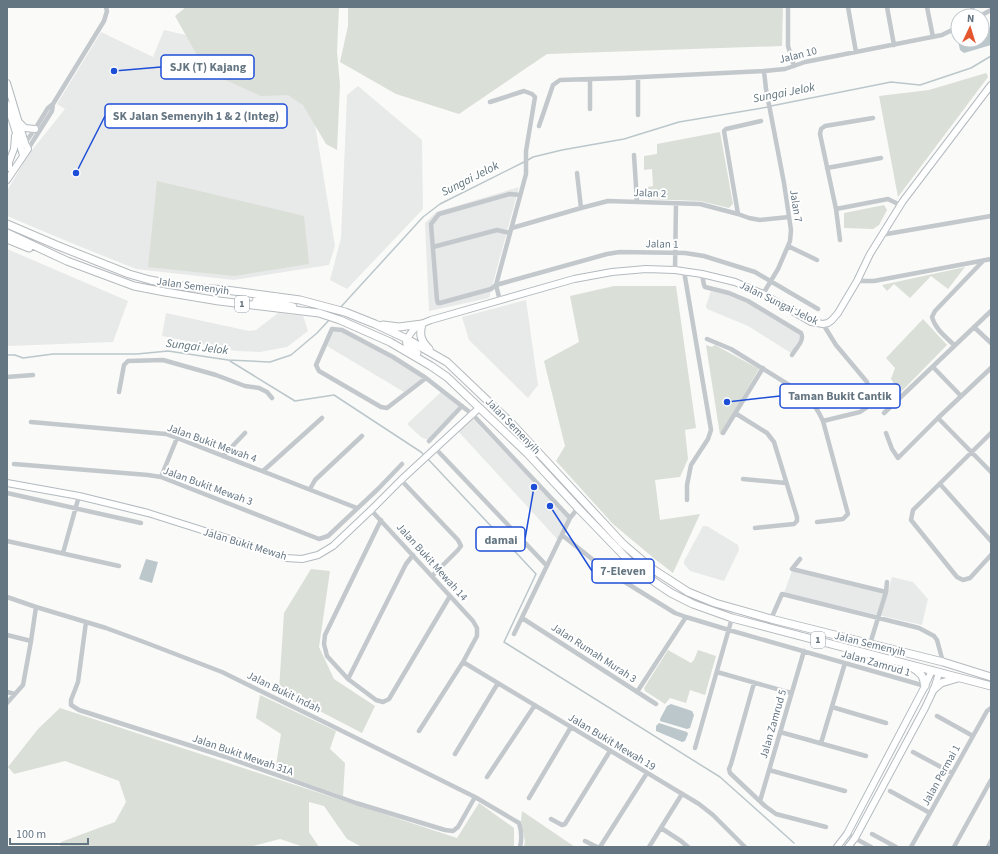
<svg xmlns="http://www.w3.org/2000/svg" width="998" height="854" font-family="'Source Sans 3',sans-serif">
<style>
.built{fill:#e8e9e9}
.green{fill:#dadfd7}
.water{fill:#bbc7cb}
.lines{fill:none;stroke-linecap:round;stroke-linejoin:round}
.stream{stroke:#bbc7cb;stroke-width:1.5}
.secondary-casing{stroke:#b3babf;stroke-width:8}
.primary-casing{stroke:#b5babe;stroke-width:9}
.street{stroke:#c3c8cc;stroke-width:4.5}
.secondary{stroke:#fff;stroke-width:6}
.primary{stroke:#fff;stroke-width:7}
.labels{text-anchor:middle;dominant-baseline:central;stroke-width:4;stroke-linejoin:round;paint-order:stroke}
.shield{fill:#fff;stroke:#939fa8;stroke-width:1}
.shield-label{font-size:10px;font-weight:bold;fill:#657683}
.street-label{font-size:11px;fill:#657683;stroke:#fff}
.water-label{font-size:12px;font-style:italic;fill:#60757c;stroke:#fff}
.leader{fill:none;stroke:#1d4ed8;stroke-width:1.5}
.callout-dot{fill:#1d4ed8;stroke:#fff;stroke-width:1.5}
.callout{fill:#fff;stroke:#1d4ed8;stroke-width:1.5}
.callout-label{font-size:12px;text-anchor:middle;font-weight:bold;fill:#657683}
</style>
<rect width="100%" height="100%" fill="#fafaf8"/>
<!-- built -->
<path class="built" d="M164,30L305,63L335,246L329,265L234,280L136,269L76,245L7,216V191L28,155L65,109L57,104L101,32L153,57Z
M358,86L422,140L423,209L347,289L330,280L341,238L347,95Z
M519,187L489,298L429,311L425,223L436,212Z
M7,249L128,301L113,342L7,346Z
M711,291L729,295L748,303L799,334L800,338L791,353L748,326L707,309L706,306Z
M526,300L538,385L528,398L469,340L462,317Z
M166,313L249,331L256,330L278,313L303,316L308,331L287,347L260,352L236,351L162,336Z
M334,330H341L391,358L423,378L404,392L327,346Z
M441,392L459,406L428,439H425L421,437L407,424Z
M472,418L568,518L558,540L458,431Z
M703,526H707L738,545L739,550L724,581L690,571L684,564V561Z
M792,571L887,594L892,577L913,582L928,599L922,625L784,593Z"/>
<!-- green -->
<path class="green" d="M186,7H339L337,52L340,85L337,150L326,144L303,105L288,95L261,96L206,71L175,16Z
M348,7H783L782,46L547,54L459,114L396,94L340,62L348,26Z
M986,73L987,74L988,77L898,197L879,96L929,90Z
M720,132L733,204L729,208L700,201L648,199V187L653,186L652,169L644,170V156L657,154V144Z
M157,181L304,216L309,264L234,276L148,267Z
M884,205L887,210L879,225L873,229L844,228V213Z
M965,267L948,289L931,276L910,298L894,284L887,291L882,285Z
M614,286H676L696,428L685,430L688,459L680,477L655,480L660,520L700,514L673,573L656,560L613,524L556,461L565,446L544,361L579,342L570,296Z
M923,319L947,345L900,393L891,379L895,368L886,358Z
M706,345L712,347L715,345L759,369L720,435Z
M311,569L330,571L319,647L334,679L375,706L362,733L279,690L284,613Z
M668,650L691,663L694,660L698,650L716,656L705,695L690,690L686,703L670,698L665,704L645,691L644,688Z
M260,695L336,731L330,749L345,763L343,796L275,772L281,734L256,718Z
M60,708L457,838L479,803L514,828V847H362L347,839L324,806L309,802V832L319,847H304L280,839L249,847H60L61,842L115,822L126,802L119,781L65,761L14,774L8,767L38,729Z
M522,811L575,847H524L525,841L521,821Z"/>
<!-- water -->
<path class="water" d="M987,23L991,30V45L964,53L960,50L957,36H958V40H982V25Z
M146,559L158,562L152,583L139,579Z
M671,704L692,711L694,715L690,728L687,729L660,721V719L667,706Z
M659,723L687,732L688,734L685,741L682,742L656,731V726Z"/>
<g class="lines">
<!-- stream -->
<path class="stream" d="M771,106L891,82L920,85L971,68L991,56
M528,160L533,157L562,150L624,139L679,122L768,107
M339,309L423,217L440,204L524,162
M7,355H15L23,358L53,354H137L168,351L228,360L270,362L291,355L317,333L330,319
M230,361L295,401L334,395L421,452L424,455
M427,458L536,574L504,642L720,777L794,843"/>
<!-- secondary casing -->
<g class="secondary-casing">
<path id="secondary" d="M7,83L25,143L28,149L7,180
M7,104L23,155
M20,123L25,128L35,129
M9,168V162L14,149L15,136
M407,339C414,327 418,325 431,320L574,279L612,272L646,269L675,270L702,274L735,282L763,294L811,322L823,324L828,323L832,320L838,313L857,281L870,254L903,201L991,85
M7,483L79,496L148,513L246,544L286,558L302,559L318,555L333,546L371,510L401,480L479,408
M837,847L847,834L925,686L932,670
M848,847L855,838L925,708L934,689L939,673"/>
</g>
<!-- primary casing -->
<g class="primary-casing">
<path id="primary" d="M7,224L56,245L129,274L150,280L187,287L226,290L300,300L345,312L375,324L407,339L447,362L512,424L623,544L651,568L688,592L715,603L771,619L943,662L991,677
M7,233L67,261L134,286L165,292L219,301L319,313L340,320L390,342L431,366L447,377L528,454L578,508L632,564L656,583L671,593L693,604L732,618L991,686
M7,239L29,248
M277,297V301L285,305L293,307
M256,301L273,302L277,297
M383,325L399,327L422,324C419,335 421,341 429,349
M407,339C405,347 411,349 417,353
M911,667C921,673 923,675 925,686
M934,689L941,683L958,678"/>
</g>
<!-- street -->
<path class="street" d="M788,7V46L794,66
M848,7L856,52
M887,7L894,45
M927,7L933,37
M972,7L974,16
M980,16L991,10
M490,102L524,91L532,94L535,97L526,151V174L496,285L500,301
M590,109V80
M638,115V78
M539,126L553,85L560,80L622,78L764,71L785,69L805,62L942,35L958,27
M25,143L35,129L48,108L53,104L104,21L107,11L106,7
M28,149L52,111L53,104
M634,155L637,202
M827,168L881,158
M577,173L581,208
M520,195L510,194L439,214L431,224L437,300L438,303H440L491,289L496,285L607,254L620,252L685,253L704,256L755,272L818,309
M836,209L888,199L900,205
M738,214L724,131L726,129L761,121
M512,228L581,208L608,201L700,204L738,214L749,218L760,220L789,217
M881,235L991,216
M840,240L836,209L820,134L821,129L825,126L873,118
M788,246L817,260
M433,247L497,230L510,233
M675,270L676,203
M684,271L711,430L708,439L691,465L687,485V500
M702,274L704,285L705,287L729,293L748,301L801,333C805,340 796,348 792,355
M857,281H874L991,259
M763,294L778,269L788,246L790,241L791,230L784,183L766,89L764,71
M974,327L991,343
M707,339L731,349L802,393L814,405L819,413L823,421L848,514L843,519L817,522
M954,345C946,337 935,329 932,317L935,311L982,262
M933,367L961,396
M7,377L33,375
M426,378L387,408L381,407L319,371L316,365L332,329L342,330L393,357L426,378L472,414L570,518
M119,392L124,365L128,361L163,360L216,375L245,386L259,388L267,392L272,398
M735,413L767,433L774,442L797,517V521L794,524L755,528
M884,413L991,311
M938,418L991,472
M823,421L860,412L866,408L870,403V393L867,382L836,345L823,324
M31,422L166,434L177,438L357,508
M723,433L763,368
M886,433L892,449L898,458L938,418L991,368
M991,433L913,510L911,520L957,577L963,580L970,578L991,555
M429,441L462,406
M435,448L547,566
M223,456L245,433
M14,464L148,475L161,477L319,539L328,536L378,489L402,464
M263,471L322,418
M161,477L177,438
M743,479L786,483
M401,480L458,540L461,546L458,550L432,576
M940,484L991,541
M310,489L315,480L362,436
M7,493L141,523
M371,510L450,596L473,621L477,628V636L463,662L419,731
M381,520L325,635L324,644L327,656L348,679L376,700L383,702L389,699L450,596
M562,535L607,571L675,613L686,617L729,630L925,686
M7,541L119,566
M63,553L79,496
M800,559L792,569L886,592
M7,597L36,607L106,628L144,642L222,672L320,720L475,797L519,823C522,832 522,839 520,847
M522,618L656,704
M771,619L782,594L919,628L934,636L937,640L943,662
M86,622L78,682L71,700V705L79,710L226,757L356,803L445,830L453,831L458,827L475,797
M514,634L570,518L578,508
M7,635L31,641
M870,644L886,592L887,582
M463,662L699,804L713,815L745,847
M717,672L791,693
M348,679L406,564L413,555
M754,683L731,764L729,769L730,773L765,806L776,814L826,827
M7,692L15,694
M637,692L686,617
M7,703L23,685L31,641L36,607
M832,707L886,723
M937,716L973,736
M780,732L866,756
M821,743L845,663
M695,748L732,618
M913,752L952,773
M455,754L498,683
M769,770L845,791
M487,777L535,705
M890,791L930,813
M529,798L571,727
M760,801L804,651
M551,819L562,825L565,824L610,751
M661,828L681,841L688,847
M847,834L871,847
M872,834L896,847
M585,841L597,847
M600,847L647,773
M649,847L682,794
M911,847L987,711L991,708
M954,847L991,780
M988,847L991,841"/>
<!-- secondary -->
<use href="#secondary" class="secondary"/>
<!-- primary -->
<use href="#primary" class="primary"/>
</g>
<g class="labels">
<!-- shield labels -->
<g class="shield">
<rect x="235" y="296" width="14" height="16" rx="3"/>
<rect x="811" y="632" width="14" height="16" rx="3"/>
</g>
<g class="shield-label">
<text x="242" y="304">1</text>
<text x="818" y="640">1</text>
</g>
<!-- street labels -->
<g class="street-label">
<text transform="translate(798 55) rotate(-14)">Jalan 10</text>
<text transform="translate(650 193) rotate(2)">Jalan 2</text>
<text transform="translate(796 206) rotate(81)">Jalan 7</text>
<text transform="translate(662 244) rotate(1)">Jalan 1</text>
<text transform="translate(193 286) rotate(8)">Jalan Semenyih</text>
<text transform="translate(779 303) rotate(26)">Jalan Sungai Jelok</text>
<text transform="translate(513 426) rotate(46)">Jalan Semenyih</text>
<text transform="translate(212 443) rotate(20)">Jalan Bukit Mewah 4</text>
<text transform="translate(208 486) rotate(20)">Jalan Bukit Mewah 3</text>
<text transform="translate(245 544) rotate(17)">Jalan Bukit Mewah</text>
<text transform="translate(432 562) rotate(48)">Jalan Bukit Mewah 14</text>
<text transform="translate(870 644) rotate(14)">Jalan Semenyih</text>
<text transform="translate(594 653) rotate(33)">Jalan Rumah Murah 3</text>
<text transform="translate(876 663) rotate(16)">Jalan Zamrud 1</text>
<text transform="translate(284 692) rotate(26)">Jalan Bukit Indah</text>
<text transform="translate(773 724) rotate(-74)">Jalan Zamrud 5</text>
<text transform="translate(612 742) rotate(31)">Jalan Bukit Mewah 19</text>
<text transform="translate(243 755) rotate(19)">Jalan Bukit Mewah 31A</text>
<text transform="translate(941 775) rotate(-61)">Jalan Permai 1</text>
</g>
<!-- water labels -->
<g class="water-label">
<text transform="translate(784 93) rotate(-11)">Sungai Jelok</text>
<text transform="translate(470 179) rotate(-27)">Sungai Jelok</text>
<text transform="translate(197 347) rotate(7)">Sungai Jelok</text>
</g>
</g>
<!-- callouts -->
<path class="leader" d="M114 71L161 67M76 173L105 116M727 402L780 396M534 487L525 539M550 506L592 571"/>
<g class="callout-dot">
<circle cx="114" cy="71" r="4"/>
<circle cx="76" cy="173" r="4"/>
<circle cx="727" cy="402" r="4"/>
<circle cx="534" cy="487" r="4"/>
<circle cx="550" cy="506" r="4"/>
</g>
<g class="callout">
<rect x="161" y="55" width="93" height="24" rx="4"/>
<rect x="105" y="104" width="182" height="24" rx="4"/>
<rect x="780" y="384" width="120" height="24" rx="4"/>
<rect x="476" y="527" width="49" height="24" rx="4"/>
<rect x="592" y="559" width="62" height="24" rx="4"/>
</g>
<g class="callout-label">
<text x="208" y="71">SJK (T) Kajang</text>
<text x="196" y="120">SK Jalan Semenyih 1 &amp; 2 (Integ)</text>
<text x="840" y="400">Taman Bukit Cantik</text>
<text x="501" y="544">damai</text>
<text x="623" y="575">7-Eleven</text>
</g>
<!-- border -->
<rect width="998" height="854" fill="none" stroke="#657683" stroke-width="16"/>
<!-- north arrow -->
<g transform="translate(970 28) rotate(4)"><circle r="19" fill="#ffffff" stroke="#c1c8cd"/>
<path d="M0-3L7 15L0 10L-7 15Z" fill="#e4572e"/>
<text y="-6" font-size="11" font-weight="bold" text-anchor="middle" fill="#657683">N</text>
</g>
<!-- scale -->
<path d="M10 838v6h78v-6" fill="none" stroke="#657683" stroke-width="2"/>
<text x="16" y="838" font-size="12" fill="#657683" stroke="#ffffff" stroke-width="3" paint-order="stroke">100 m</text>
</svg>
